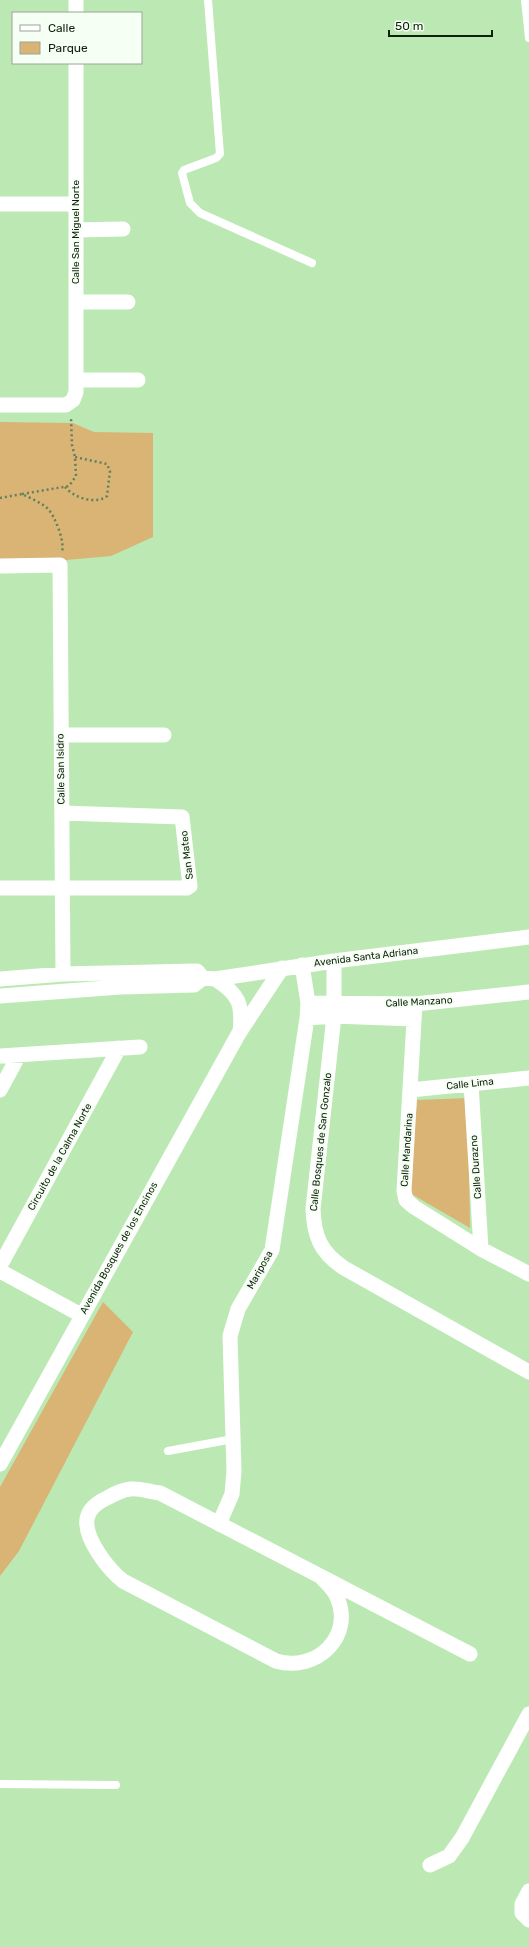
<svg xmlns="http://www.w3.org/2000/svg" width="529" height="1947" font-family="Rubik,sans-serif">
<style>
.green{fill:#d9b474}
.lines{fill:none;stroke-linecap:round;stroke-linejoin:round}
.path{stroke:#62805c;stroke-width:2.5;stroke-dasharray:2 3;stroke-linecap:butt}
.service{stroke:#fff;stroke-width:8}
.minor{stroke:#fff;stroke-width:15}
.labels{text-anchor:middle;dominant-baseline:central;stroke-width:4;stroke-linejoin:round;paint-order:stroke}
.street-label{font-size:10px;fill:#0f200c;stroke:#f5fff3}
</style>
<rect width="100%" height="100%" fill="#bce9b3"/>
<!-- green -->
<path class="green" d="M0,422L73,423L94,432L153,433V537L111,556L55,561H0Z
M468,1098L470,1228L408,1192L417,1100Z
M103,1302L133,1332L19,1551L0,1576V1487Z"/>
<g class="lines">
<!-- path -->
<path class="path" d="M65,487C74,498 96,505 107,496L110,471L107,464L75,457
M22,494L69,486L76,476L75,457L72,445L71,417
M0,498L22,494C30,498 40,502 47,508C55,515 65,542 62,552"/>
<!-- service -->
<path class="service" d="M208,0L220,154L216,158L184,170L182,173L190,203L200,213L312,263
M525,0L529,38
M168,1451L233,1439
M0,1784L116,1785"/>
<!-- minor -->
<path class="minor" d="M76,13V0
M0,204H75
M76,230L123,229
M76,302H128
M77,380H138
M0,405H66L73,400L76,392V63
M0,566L60,565L63,974
M61,735H164
M0,888H187L190,886L182,817L62,813
M334,961V1016L313,1209C314,1236 320,1252 344,1268L529,1372
M0,979L63,974L197,971L203,978
M215,979C239,994 243,1004 240,1032
M0,996L120,987L194,985L203,978L215,979L334,961L529,937
M308,1003L415,1004L529,992
M415,1004L404,1191L406,1200L414,1207L481,1249L529,1274
M307,1018L334,1016L414,1019
M0,1056L140,1047
M471,1084L481,1249
M0,1090L19,1055
M410,1090L529,1078
M0,1266L119,1048
M0,1271L81,1315
M0,1464L239,1033L282,968
M219,1524L232,1494L234,1471L230,1336L238,1309L272,1250L307,1018L308,1003L302,965
M320,1576C325,1582 332,1587 336,1595C356,1636 316,1673 276,1661L123,1581C109,1570 84,1539 87,1519C89,1508 98,1502 107,1498C114,1494 122,1490 130,1489C139,1488 151,1492 160,1493L470,1654
M430,1865L449,1856L462,1838L529,1714
M529,1891L522,1904V1913L529,1920"/>
</g>
<g class="labels">
<!-- street labels -->
<g class="street-label">
<text transform="translate(76 232) rotate(-90)">Calle San Miguel Norte</text>
<text transform="translate(61 769) rotate(-91)">Calle San Isidro</text>
<text transform="translate(187 855) rotate(-97)">San Mateo</text>
<text transform="translate(366 957) rotate(-7)">Avenida Santa Adriana</text>
<text transform="translate(419 1002) rotate(-3)">Calle Manzano</text>
<text transform="translate(470 1084) rotate(-6)">Calle Lima</text>
<text transform="translate(321 1142) rotate(-84)">Calle Bosques de San Gonzalo</text>
<text transform="translate(407 1150) rotate(-86)">Calle Mandarina</text>
<text transform="translate(60 1157) rotate(-61)">Circuito de la Calma Norte</text>
<text transform="translate(476 1167) rotate(-94)">Calle Durazno</text>
<text transform="translate(119 1248) rotate(-61)">Avenida Bosques de los Encinos</text>
<text transform="translate(260 1270) rotate(-61)">Mariposa</text>
</g>
</g>
<!-- legend -->
<rect x="12" y="12" width="130" height="52" fill="#f5fff3" stroke="#99a697"/>
<rect x="20" y="25" width="20" height="6" fill="#ffffff" stroke="#99a697"/>
<text x="48" y="32" font-size="12" fill="#0f200c">Calle</text>
<rect x="20" y="42" width="20" height="12" fill="#d9b474" stroke="#99a697"/>
<text x="48" y="52" font-size="12" fill="#0f200c">Parque</text>
<!-- scale -->
<path d="M389 30v6h103v-6" fill="none" stroke="#0f200c" stroke-width="2"/>
<text x="395" y="30" font-size="12" fill="#0f200c" stroke="#f5fff3" stroke-width="3" paint-order="stroke">50 m</text>
</svg>
